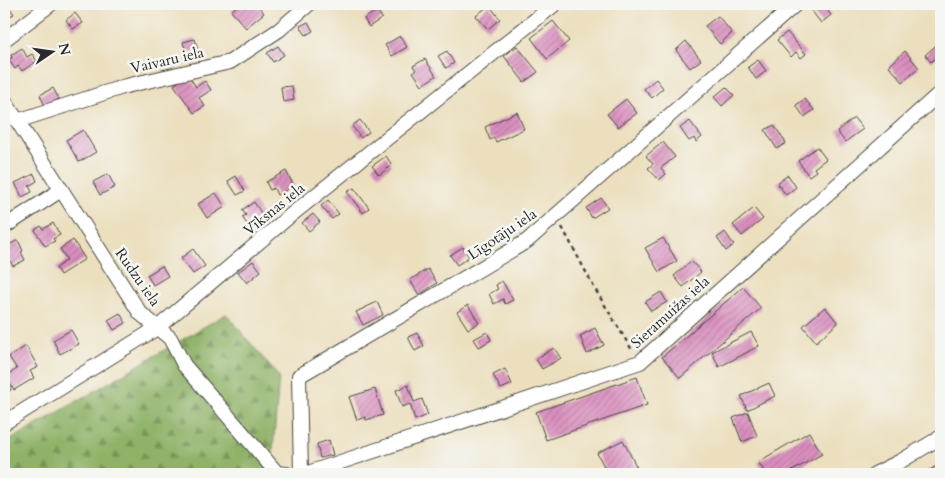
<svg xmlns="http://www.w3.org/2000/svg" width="945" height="478" font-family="Cardo,serif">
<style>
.forest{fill:url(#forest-firs);stroke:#5d6e49}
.building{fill:url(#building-hatch)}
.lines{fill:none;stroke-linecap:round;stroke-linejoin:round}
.minor-casing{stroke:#484641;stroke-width:16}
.path{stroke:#484641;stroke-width:2.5;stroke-dasharray:4 4;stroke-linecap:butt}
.minor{stroke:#fff;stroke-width:14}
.labels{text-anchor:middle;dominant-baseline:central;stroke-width:5;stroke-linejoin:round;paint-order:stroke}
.street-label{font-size:15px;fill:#2b2b2b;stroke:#f6f6f2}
</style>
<defs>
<pattern id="forest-firs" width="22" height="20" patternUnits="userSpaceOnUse" patternTransform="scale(1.25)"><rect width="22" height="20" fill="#8fb267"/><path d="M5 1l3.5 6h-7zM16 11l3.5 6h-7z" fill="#759155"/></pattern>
<pattern id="building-hatch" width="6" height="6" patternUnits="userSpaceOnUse" patternTransform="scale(1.25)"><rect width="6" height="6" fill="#db8fbf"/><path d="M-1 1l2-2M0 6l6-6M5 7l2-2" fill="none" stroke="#b2759b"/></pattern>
</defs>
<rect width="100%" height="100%" fill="#f6f6f2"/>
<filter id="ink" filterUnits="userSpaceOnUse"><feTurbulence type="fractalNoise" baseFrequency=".02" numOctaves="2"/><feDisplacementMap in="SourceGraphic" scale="10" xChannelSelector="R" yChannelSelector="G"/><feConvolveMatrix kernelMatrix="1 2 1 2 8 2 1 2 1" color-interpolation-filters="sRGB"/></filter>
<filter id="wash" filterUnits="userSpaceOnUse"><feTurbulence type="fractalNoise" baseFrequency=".0096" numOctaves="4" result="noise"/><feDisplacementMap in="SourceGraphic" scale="20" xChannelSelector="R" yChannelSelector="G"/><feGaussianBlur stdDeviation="1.12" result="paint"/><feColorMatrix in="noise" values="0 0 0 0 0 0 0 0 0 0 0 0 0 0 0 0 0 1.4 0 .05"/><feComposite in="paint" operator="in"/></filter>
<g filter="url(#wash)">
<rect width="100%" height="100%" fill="#ebdfbe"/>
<!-- forest -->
<path class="forest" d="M226,314L279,377L271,474H4V444Z"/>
<g id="blocks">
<!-- building -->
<path class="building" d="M239,4H256L264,13L246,28L231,11Z
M819,4H822L831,15L821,23L811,10Z
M8,5L14,14L7,18L9,22L4,26V8Z
M489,5L500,19L488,29L476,16Z
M377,10L382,18L369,27L364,19Z
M75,13L83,23L73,29L66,20Z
M718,16L732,33L720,44L705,26Z
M553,21L569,41L547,59L531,38Z
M308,22L313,31L306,35L300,26Z
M787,32L806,54L801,58L796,52L791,57L777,40Z
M400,36L407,47L392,56L385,45Z
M195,39L198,51L193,53L192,50L186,52L183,42Z
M686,41L701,60L690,68L676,50Z
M941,41V54L931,62L925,55Z
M278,46L284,55L273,62L267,53Z
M517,46L538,72L524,82L504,56Z
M22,48L27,57L32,54L37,61L22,71L18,66L15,69L9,60L12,58L11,55Z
M447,51L454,63L446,68L438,56Z
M905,51L919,68L903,82L889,66Z
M425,59L436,76L422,85L413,72L416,70L413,66Z
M758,60L766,71L756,79L748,67Z
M188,75L196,87L205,81L211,90L199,98L205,106L194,113L174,85Z
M656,79L663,88L652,98L644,89Z
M292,86L294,100L283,102L281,87Z
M726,87L734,95L722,106L714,97Z
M53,88L59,99L45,106L40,95Z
M626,99L637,113L618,127L607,114Z
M805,99L814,110L804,117L796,105Z
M517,112L524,129L496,142L494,138L490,140L485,127Z
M854,118L863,129L845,142L837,131Z
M360,120L369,132L361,138L352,126Z
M690,121L702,137L696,142L694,138L689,141L680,128Z
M774,125L786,143L777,149L765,130Z
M83,130L96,152L79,162L66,140Z
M663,142L675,157L661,168L666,174L659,180L648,168L653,164L646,156Z
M817,147L826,159L814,168L816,171L809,176L798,161Z
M386,156L392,165L379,175L372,166Z
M286,171L294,186L277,195L274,188L270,190L266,182Z
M34,174L37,181L29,186L32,192L22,197L15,183Z
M108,174L115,187L100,195L93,182Z
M788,175L796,187L786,195L777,183Z
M236,176L245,191L237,195L228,181Z
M354,188L369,208L363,213L347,192Z
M216,193L225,207L207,218L198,204Z
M601,198L608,208L592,218L586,208Z
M328,200L339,214L332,219L321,206Z
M254,202L265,219L252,227L250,222L247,224L242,217L246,215L242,210Z
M754,208L763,219L742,236L733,225Z
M313,214L320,222L309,231L302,223Z
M53,223L60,235L53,239L55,241L45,246L35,230L41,226L43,229Z
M725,232L734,245L726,251L717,238Z
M663,238L677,261L659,272L645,248Z
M18,240L23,251L21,252L25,260L13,266L10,261L5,264L4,261V248Z
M73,240L85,259L60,275L56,268L67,260L60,249Z
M463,247L469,257L457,265L450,255Z
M193,249L205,266L193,274L181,258Z
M253,261L261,271L247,283L238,272Z
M691,261L701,272L683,287L674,276Z
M162,266L168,276L153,285L147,275Z
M428,269L437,283L419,295L410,280Z
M502,281L513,300L505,304L503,299L494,304L489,294L498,289L496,285Z
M743,287L761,308L680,378L662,357Z
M661,292L667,302L651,311L645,302Z
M377,302L383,315L363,325L356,312Z
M468,305L479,323L468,329L457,312Z
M825,307L838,323L816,342L803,326Z
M120,313L126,323L114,330L108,320Z
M595,328L604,345L587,354L580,336Z
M71,330L79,344L60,354L53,340Z
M487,332L491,340L479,347L474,339Z
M751,332L759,346L719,367L712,352Z
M417,333L424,346L415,351L408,337Z
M26,346L38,367L30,371L34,378L14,390L5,376L17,369L9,357Z
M554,348L561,358L542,369L536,359Z
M505,369L512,384L501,389L493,375Z
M637,377L647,405L546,440L536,412Z
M4,378L11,390L4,395Z
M769,383L775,396L747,410L741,396Z
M408,385L414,402L422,399L428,415L415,420L410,404L402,407L396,390Z
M375,389L383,415L366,420L365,417L357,420L349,397Z
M748,412L757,436L742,442L733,418Z
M809,432L822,454L790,472L791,474H766L758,462Z
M329,440L333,455L320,458L317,444Z
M623,440L640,474H608L597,453Z
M940,464L941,474H923Z"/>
</g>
</g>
<g filter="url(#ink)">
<use href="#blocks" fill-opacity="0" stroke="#484641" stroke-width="1"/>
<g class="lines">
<!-- minor casing -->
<g class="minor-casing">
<path id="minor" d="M4,40L51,4
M4,100L140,313L170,338L184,365L277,473L287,474
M17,121L126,86L230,62L279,30L309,4
M4,227L61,190
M4,423L157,328L291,215L555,4
M301,474L299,376L527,241L796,4
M305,474L640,362L941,92
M875,474L901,461L941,437"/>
</g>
<!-- path -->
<path class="path" d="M562,227L595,289L632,350"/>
<!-- minor -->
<use href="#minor" class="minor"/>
</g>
</g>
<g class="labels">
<!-- street labels -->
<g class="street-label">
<text transform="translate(167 60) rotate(-13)">Vaivaru iela</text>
<text transform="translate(274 209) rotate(-39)">Vīksnas iela</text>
<text transform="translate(502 234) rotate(-34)">Līgotāju iela</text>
<text transform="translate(138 277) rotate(55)">Rudzu iela</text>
<text transform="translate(670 312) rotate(-42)">Sieramuižas iela</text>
</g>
</g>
<!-- margin -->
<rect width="945" height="478" fill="none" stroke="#f6f6f2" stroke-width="20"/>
<!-- north arrow -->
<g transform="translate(52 52) rotate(77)" stroke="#f6f6f2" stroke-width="4" paint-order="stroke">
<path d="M0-4L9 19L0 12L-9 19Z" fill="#2b2b2b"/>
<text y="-8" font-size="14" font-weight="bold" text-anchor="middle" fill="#2b2b2b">N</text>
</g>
</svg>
